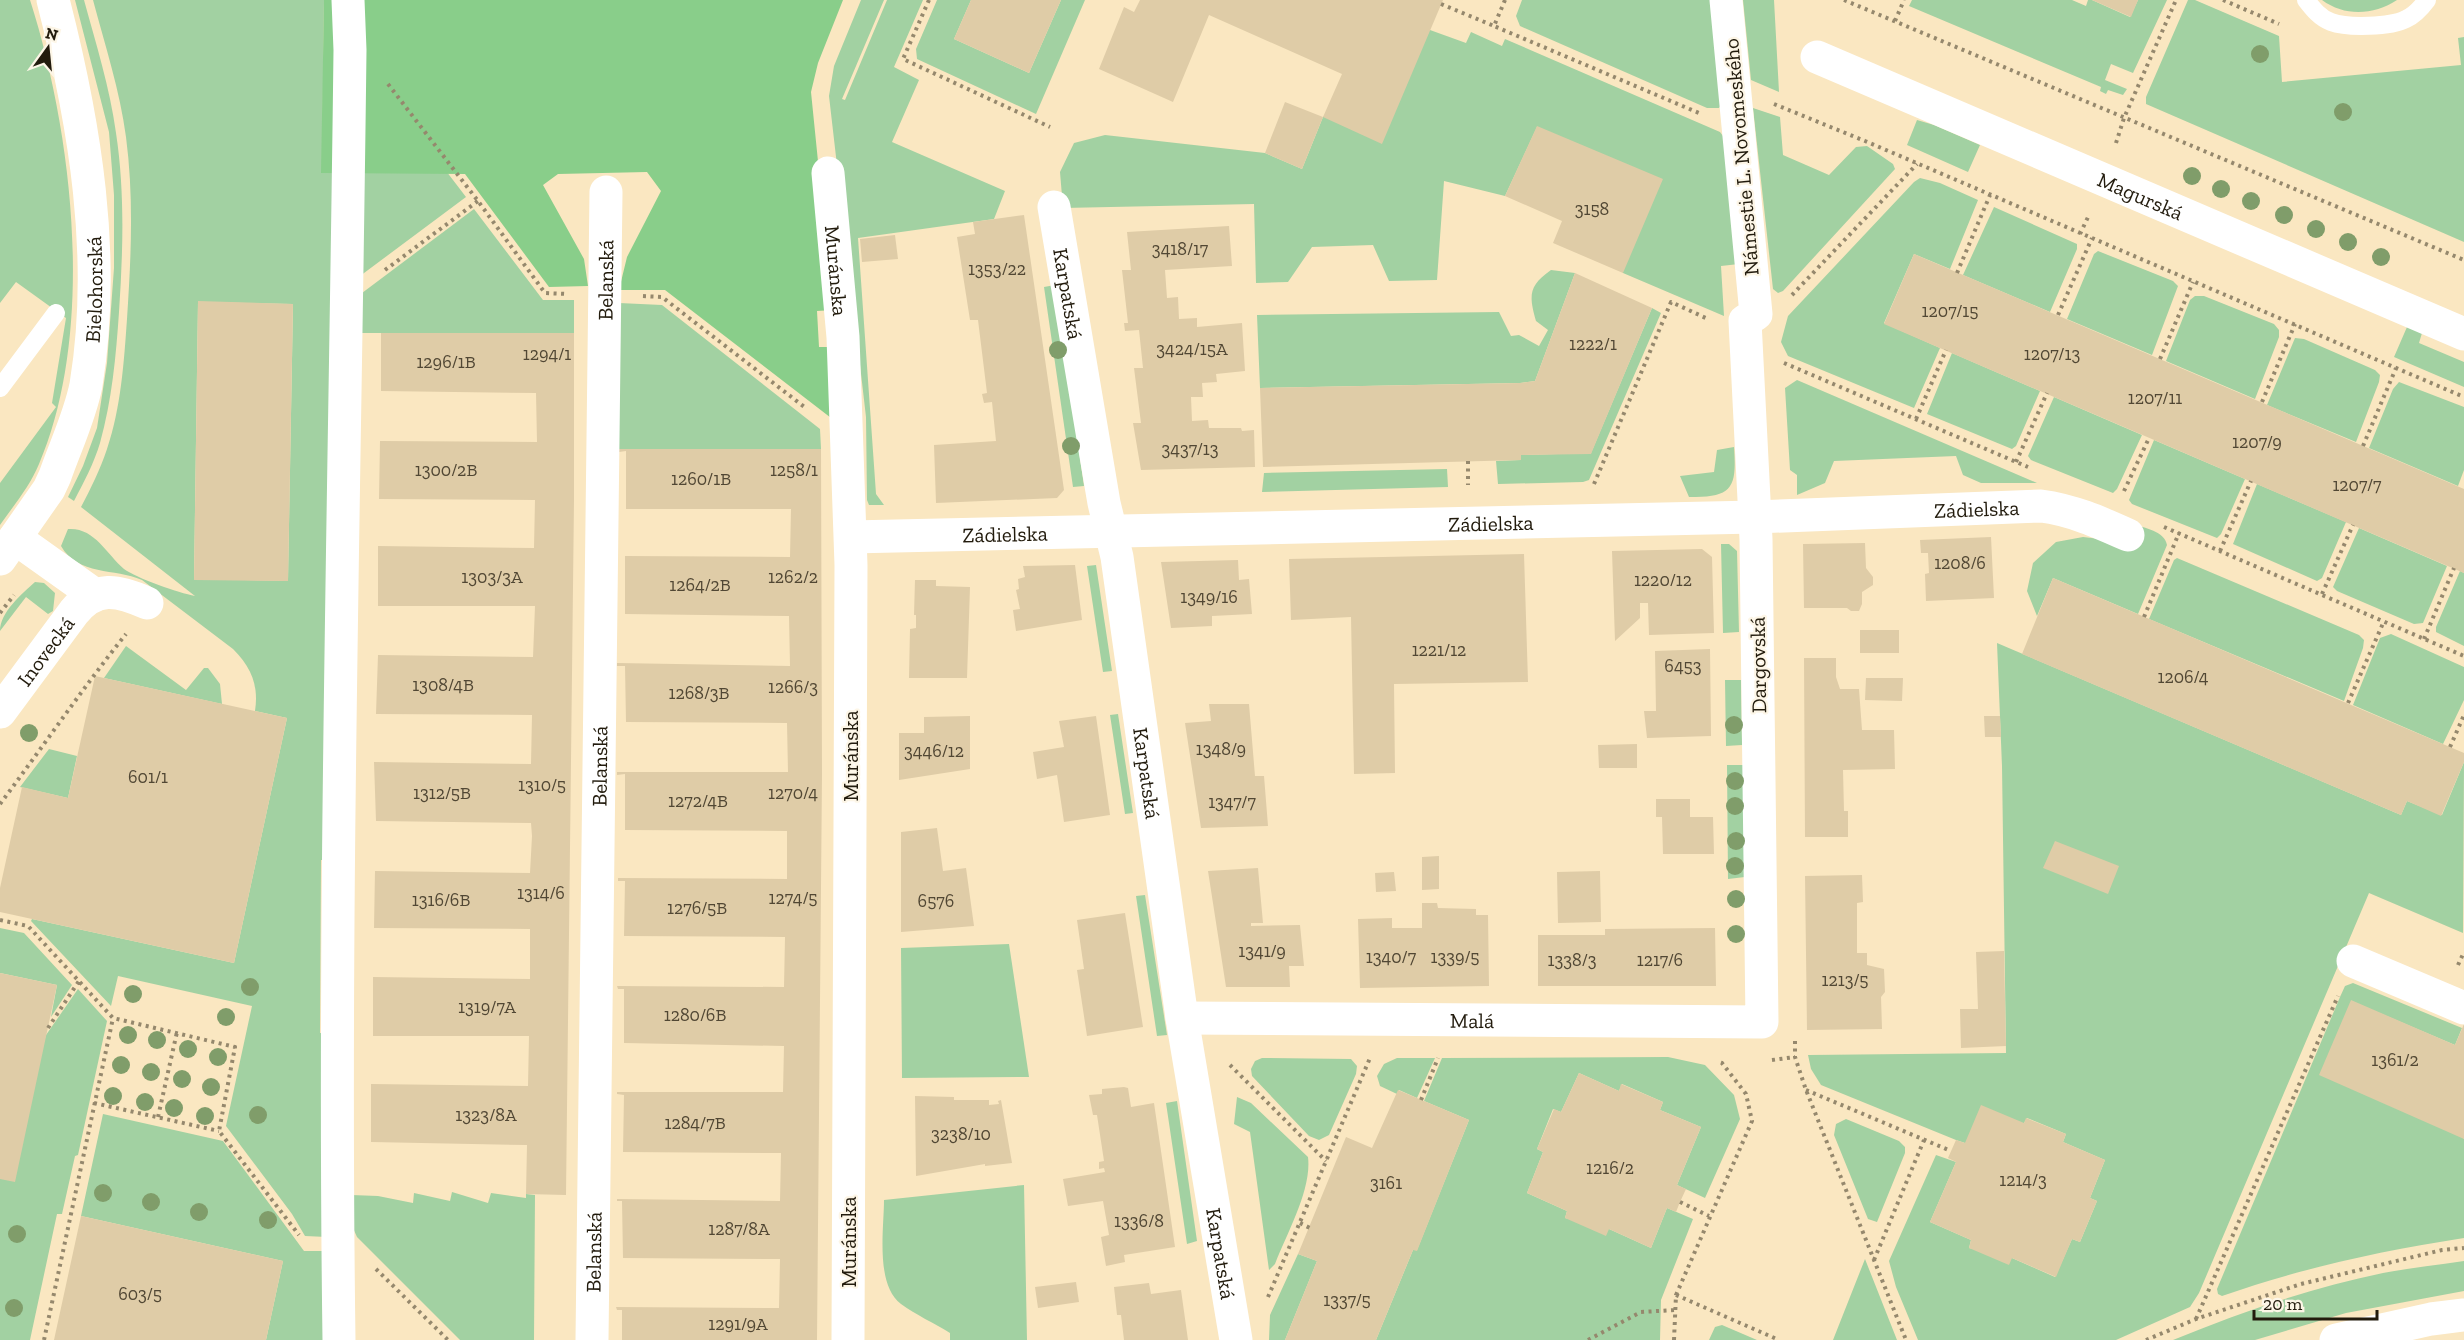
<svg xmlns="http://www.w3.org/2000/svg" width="2464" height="1340" font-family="'Zilla Slab',serif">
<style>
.green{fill:#a2d1a2;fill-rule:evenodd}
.forest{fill:#89ce8a}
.building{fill:#dfcca7}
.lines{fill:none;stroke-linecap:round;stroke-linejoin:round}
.path{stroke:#95886d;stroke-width:4;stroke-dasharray:3 4.5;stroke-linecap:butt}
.lane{stroke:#fff;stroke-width:18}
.street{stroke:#fff;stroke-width:33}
.tree{fill:#809d6a}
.labels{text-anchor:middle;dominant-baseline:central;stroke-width:4.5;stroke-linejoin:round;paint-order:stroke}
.number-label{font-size:18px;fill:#514734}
.street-label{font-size:21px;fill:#221b0d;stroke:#fdf6e7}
</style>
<rect width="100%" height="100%" fill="#fae7c1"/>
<!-- green -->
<path class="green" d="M0,0H30C73,134 96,331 39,464C30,486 14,505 0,525V483L56,407L52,403L66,318L16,282L0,303Z
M75,0H84C96,44 110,88 116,133C125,192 123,252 119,312C116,356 112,400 100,443C94,463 84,482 74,501L68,497L83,466L97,428L107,363L114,268V195L109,132Z
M93,0H324L322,173H342L331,860H321L320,1033H330L327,1237L305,1236L292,1214L226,1126L252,1006L118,976L111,1006L31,921L32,919L234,963L287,718L255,711C259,685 251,667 233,649L142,580C115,568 78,576 61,546L68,529C94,527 106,553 124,569C136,578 179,593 195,596L81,507C91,488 100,470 107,449C121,408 124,362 127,319C131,258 134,198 126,137C120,91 105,45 93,0ZM198,302L293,304L288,581L194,579Z
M861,0H884L842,99L845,100L887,0H923L894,67L919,80L892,142L1005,191L994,219L858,238L876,494L884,505H869L867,500L866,417L829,96L834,66Z
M937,0H971L954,39L1029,73L1061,0H1085L1036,114L917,59L916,49Z
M1522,0H1713L1724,100L1719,108H1707L1520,26L1516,16Z
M1743,0H1774L1779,92L1751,80Z
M1912,0H2072L2086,6L2088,0H2092L2130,17L2138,0H2167L2133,73L2111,64L2105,80L2127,89L2123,95L2108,90L2106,94L2100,91L2101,87L1909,6Z
M2188,0H2195L2279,36L2282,82L2461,65L2458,38L2464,37V242L2146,104V97Z
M2322,0H2397C2374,15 2345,17 2322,0Z
M1430,30L1466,43L1471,32L1502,46L1505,39L1720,132L1723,136L1739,264L1721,266L1724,316L1623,273L1537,127L1505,196L1444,181L1437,280L1389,281L1373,245L1312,247L1288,282L1256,283L1254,204L1063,208L1060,172L1074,143L1105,135L1265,153L1302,169L1323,117Z
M368,69L466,197L360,276Z
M1753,108L1780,117L1783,155L1829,175L1856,147L1867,146L1893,164L1895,169L1783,291L1778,293L1773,289Z
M1917,120L1934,125L1980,145L1968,172L1907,145Z
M1920,178L1940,183L1978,200L1950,269L1914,254L1884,323L1940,348L1914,408L1788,356L1781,342L1788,316L1914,182Z
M1994,207L2077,244V249L2050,312L1963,275Z
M474,209L543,300H574V333H357L362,293Z
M2098,251L2173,281L2178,286L2152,355L2067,319L2094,254Z
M1551,270L1575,273L1535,381L1520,383L1260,388L1257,315L1499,312L1511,336L1519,335L1539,346L1548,330L1536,321C1529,296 1528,286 1551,270Z
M1055,285L1084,486L1073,487L1044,287Z
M2195,296H2204L2274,324L2279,330V337L2255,399L2166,361L2190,300Z
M619,303L662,305L820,429L821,449H619Z
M1652,308L1661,313L1589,480L1583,482L1498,484L1496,461L1521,460V455L1591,453Z
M2407,327L2422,333L2419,343L2464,362V387L2394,357Z
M2295,338L2304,339L2375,370L2380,375L2379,382L2356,442L2267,405Z
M1952,353L2040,391L2016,446L2012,449L1927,414Z
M1797,380L2037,483H1981L1963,475L1956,456L1834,461L1825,483L1797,495V475L1790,470L1785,388Z
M2399,382L2464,407V470L2458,486L2369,448L2393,389Z
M2054,397L2142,435L2117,489L2113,493L2031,460L2028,456Z
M2154,440L2245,479L2221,534L2217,538L2132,504L2129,500Z
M1734,447C1737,489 1732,497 1689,497L1680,476L1714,472L1717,450Z
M1447,469L1448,487L1262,492L1264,473Z
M2257,484L2346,522L2322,578L2317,581L2233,544Z
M2133,524C2144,528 2165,531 2167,545L2138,614L2053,578L2037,616L2027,591L2033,563L2056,542L2083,537L2100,539Z
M2359,528L2447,566L2423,623L2414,624L2337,591L2333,587Z
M1721,544H1729L1737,551L1739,632L1723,633Z
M2177,558L2359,635L2364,640L2363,648L2344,701L2149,619L2174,560Z
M1096,565L1112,671L1103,672L1087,566Z
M2460,571L2464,573V646L2436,632V627Z
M35,582L44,583L55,593L53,611L48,614L26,597L0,631C0,612 22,594 35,582Z
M2391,634L2464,667V700L2443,744L2353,705L2380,638Z
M1997,643L2401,815L2407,801L2442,815L2464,762L2463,933L2369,893L2199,1293L2190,1307L2116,1340H1918L1896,1287L1889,1261L1936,1155L1956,1162L1930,1222L1971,1240L1969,1248L2012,1258L2055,1277L2072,1239L2080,1242L2097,1201L2090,1198L2105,1160L2063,1142L2066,1134L2027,1118L2024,1123L1965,1143L1956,1140L1821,1085L1811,1069L1808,1055L2006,1053L2002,766Z
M126,646L186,690L204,668H208L220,684L222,704L104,678Z
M1725,680H1741L1742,745L1726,746Z
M1118,714L1133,813L1125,814L1110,715Z
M49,749L77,756L68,798L20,787Z
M1727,765H1743L1745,877L1728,879Z
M1145,895L1167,1035L1157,1036L1136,896Z
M0,928L24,933L72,985L51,1017L57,985L0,973Z
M1009,944L1029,1077L902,1078L901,948Z
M2353,983L2462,1028L2455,1045L2351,1001L2464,1139V1238C2380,1251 2302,1268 2222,1296L2218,1294L2217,1289L2340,997L2345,986Z
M78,989L107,1021L78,1155L75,1156L62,1214H57L30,1340H0V1179L46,1035Z
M1668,1057L1705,1065L1734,1095L1740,1119L1705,1198L1677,1185L1701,1127L1660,1110L1663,1102L1622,1084L1619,1091L1579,1073L1561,1112L1553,1109L1537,1149L1543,1152L1527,1193L1567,1211L1565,1218L1609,1229L1651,1248L1667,1208L1693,1219L1661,1300L1660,1340H1376L1413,1250H1417L1469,1120L1424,1101L1442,1058Z
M1262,1058L1351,1059L1357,1066L1356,1074L1329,1135L1319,1140L1309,1136L1252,1076L1251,1069L1255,1061Z
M1397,1058H1435L1417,1098L1399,1090L1397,1094L1380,1086L1377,1076L1384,1064Z
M1237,1097L1251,1103L1308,1157C1312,1189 1287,1233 1275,1264L1269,1270L1250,1132L1234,1124Z
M1177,1101L1197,1241L1187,1244L1166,1103Z
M103,1114L223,1141L304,1251H328L330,1340H266L283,1261L81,1216Z
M1846,1119L1899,1141L1905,1147V1153L1877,1222L1868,1219L1834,1135L1836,1124Z
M1024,1185L1027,1340H950V1333C934,1323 916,1315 901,1304C875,1284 884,1229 884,1200Z
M452,1192L488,1203L491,1193L526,1198V1194L535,1195L534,1340H460L357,1237L348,1217L351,1195L378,1196L413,1203L414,1193L450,1201Z
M1298,1254L1317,1261L1285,1340H1269L1270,1315Z
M1865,1259L1897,1340H1833Z
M2464,1261V1291L2346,1313L2255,1340H2173C2241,1312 2311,1288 2383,1273C2409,1268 2437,1265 2464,1261Z
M1722,1325L1757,1340H1709L1715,1327Z"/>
<!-- forest -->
<path class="forest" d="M324,0H843L818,63L811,92L833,310L817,311L819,347H836L835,421L665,290H619L627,257L661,191L647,172L558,174L543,185L584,259L588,286L549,287L465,174L321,173Z"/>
<!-- building -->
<path class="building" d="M971,0H1061L1029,73L954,39Z
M1140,0H1443L1382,144L1323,117L1342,74L1209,15L1173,102L1099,69L1124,7L1134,12Z
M2092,0H2138L2131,17Z
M1285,102L1323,117L1302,169L1265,153Z
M1537,126L1663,179L1623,273L1553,243L1562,221L1505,196Z
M1024,215L1064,490L1057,498L936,503L934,445L996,441L992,402L984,403L982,394L987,393L978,320H970L957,237L975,234L973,222Z
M1229,226L1232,266L1165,270L1167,298L1178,297L1179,319L1197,318V327L1242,323L1245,371L1216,374L1217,382L1202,383L1203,397H1191L1192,421L1208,420L1209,428H1241L1242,431L1254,430L1255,467L1141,470L1133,423H1141L1134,368H1143L1139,330L1125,331L1124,323H1128L1122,270H1131L1127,232Z
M895,235L898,259L862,262L860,239Z
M1914,254L2464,489V573L1884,324Z
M1575,273L1652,308L1591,454L1521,455V460L1263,467L1260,388L1520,383L1535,381Z
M198,301L293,304L288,581L194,580Z
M381,333H574V500L566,1195L526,1194L527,1145L371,1142V1084L528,1086L529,1036H373V977L530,979V929L374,928L375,871L530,873L532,836L531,823L376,821L374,762L531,764L532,715L376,714L378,655L533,657L535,606H378V546L534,548L535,500L379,499L380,441L537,442L536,393L381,391Z
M619,449H821L822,774L817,1340H622V1310H617L616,1307L779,1308L780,1259L623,1258L622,1201H617V1199L780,1201L781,1153L623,1152L624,1095L617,1094V1092H783L784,1046L624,1043V989H618L617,986L784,987L785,937L624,936L625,881H618V878L787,879V831L625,830V774L617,775V772H788L787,723L626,722L625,666H617V663L790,666L789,616L625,614V556L790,557L791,509H626V451L619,452Z
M1991,537L1994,598L1926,601L1925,574L1929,573L1928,553H1921L1920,540Z
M1865,543L1866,568L1873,577V585L1862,592V604L1859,611H1851L1847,608H1804L1803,544Z
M1702,549L1712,557L1714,633L1649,635L1648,603H1640V618L1615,641L1612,551Z
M1524,554L1528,682L1394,684L1395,773L1354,774L1351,617L1291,620L1289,559Z
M1238,560L1239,580L1249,579L1252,614L1212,616V626L1171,628L1161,562Z
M1075,565L1082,620L1016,631L1013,610L1020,609L1016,590L1019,589L1018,579L1025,577L1023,566Z
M2053,578L2464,753V762L2441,816L2407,801L2401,815L2022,654Z
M915,580H936V586L970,587L967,678H909L910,629L916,628V615H914Z
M1860,630H1899V653H1860Z
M1710,649L1711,736L1647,738L1644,711H1656L1655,651Z
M1804,658H1836V677L1840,689H1859L1862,730H1894L1895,769L1843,770L1844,811H1848V837H1805Z
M95,676L287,718L234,963L0,912V888L22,787L68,798Z
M1866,678H1903L1902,701L1865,700Z
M1209,704H1249L1255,776H1264L1268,826L1201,828L1185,723L1211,721Z
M970,716V769L899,780V733H924V717Z
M1096,716L1110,815L1064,822L1057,775L1037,779L1033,752L1064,747L1059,721Z
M1984,716H2000L2001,737H1985Z
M1637,744V768H1599L1598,745Z
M1656,799H1690V817H1713L1714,854H1663L1662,817H1656Z
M937,828L943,871L966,868L974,926L901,932V832Z
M2055,841L2119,866L2108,894L2043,868Z
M1439,856V889L1422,890V857Z
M1258,868L1263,923H1251V926L1300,925L1304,966H1289L1290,987H1226L1208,871Z
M1600,871L1601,922L1558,923L1557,872Z
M1394,872L1396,891L1376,892L1375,873Z
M1862,875L1863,902L1857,903V953H1867V965L1884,969L1885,992L1881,997L1882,1029L1807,1030L1805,876Z
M1422,903H1437L1438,908L1476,909V915H1488L1489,986L1360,988L1358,919L1392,918V928H1422Z
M1125,913L1143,1027L1087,1036L1077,970L1084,969L1077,920Z
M1715,928L1716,986H1538V935H1605V929Z
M2004,951L2006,1046L1961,1048L1960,1009H1978L1976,952Z
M0,973L57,985L15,1182L0,1179Z
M2351,1000L2455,1045L2464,1024V1139L2319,1075Z
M1579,1073L1619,1091L1621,1084L1663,1102L1660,1110L1701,1127L1677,1185L1686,1189L1680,1202L1676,1212L1667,1208L1651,1248L1609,1229L1606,1236L1565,1218L1567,1211L1527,1193L1543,1152L1537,1149L1554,1109L1561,1112Z
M1124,1087L1128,1088L1131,1107L1154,1103L1175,1247L1124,1255L1125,1262L1106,1266L1101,1237L1109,1235L1103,1201L1068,1206L1063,1179L1105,1172L1104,1168L1099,1169V1162L1104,1161L1097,1115H1093L1089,1095L1102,1094V1089Z
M1398,1090L1469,1120L1417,1251L1413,1250L1376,1340H1285L1317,1261L1298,1254L1346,1137L1372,1148Z
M915,1096L954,1097V1100H989V1105L999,1104L998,1101L1001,1100L1012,1163L985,1166V1164L916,1176Z
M1981,1105L2024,1123L2026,1118L2066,1134L2063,1142L2105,1160L2090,1198L2097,1201L2080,1242L2072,1239L2056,1277L2012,1258L2009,1265L1969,1248L1971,1240L1930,1222L1956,1162L1948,1158L1956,1140L1965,1143Z
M81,1216L283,1261L266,1340H54Z
M1076,1282L1079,1302L1038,1308L1035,1287Z
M1149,1283L1151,1294L1181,1290L1188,1340H1124L1121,1315H1117L1114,1287Z"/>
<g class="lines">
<!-- path -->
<path class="path" d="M929,0L903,59L1050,127
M1505,0L1494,26L1699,113
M1844,0L2464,260
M2223,0L2279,24
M1441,4L1494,26
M1895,21L1904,0
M388,84L478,201L545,293L567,294
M1774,104L1865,141L2464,397
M2116,143L2124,118L2176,0
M2080,234L2089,215
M385,270L478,201
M1957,273L1990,195
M1792,295L1917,164
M643,296L662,297L807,409
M2058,315L2092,238
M2160,359L2193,282
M1784,363L2028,467
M2262,402L2295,324
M1916,419L1946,350
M2363,446L2396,368
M1468,461V485
M2016,462L2047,393
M1594,484L1671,302L1708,319
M2124,491L2149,438
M2164,527L2464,656
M2220,551L2251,481
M2322,594L2353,525
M0,613L14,595
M2144,617L2179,533
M2424,639L2454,568
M2348,703L2384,621
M2450,747L2464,715
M0,804C42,748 82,689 126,634
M0,920L28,926L113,1018L235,1047L219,1131L299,1235
M2458,965L2464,952
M48,1028L79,981
M1795,1041V1057L1806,1090L1906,1340
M1772,1060L1795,1057
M1230,1065L1326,1161
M1806,1090L1951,1151
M1421,1100L1438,1058
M94,1103L219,1131
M158,1117L177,1032
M1680,1202L1709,1216
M1300,1223L1310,1228
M1874,1260L1924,1140
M376,1269L448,1340
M1676,1295L1779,1340
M1268,1297L1370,1058
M2196,1319L2338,996
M44,1340L113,1018
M1588,1340L1641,1312L1675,1310
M1674,1340L1676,1295L1752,1121L1746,1094L1722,1063L1719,1062
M2146,1340L2196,1319L2301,1284L2442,1250L2464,1248"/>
<!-- lane -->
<path class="lane" d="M2306,0C2313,9 2320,18 2331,22C2347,28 2391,27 2406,19C2415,15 2421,8 2427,0
M0,388L56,313"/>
<!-- street -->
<g class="street">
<path id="s1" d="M1817,57L2464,334"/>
<path id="s2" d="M828,173L843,337L851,565L848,1340"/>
<path id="s3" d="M1054,207L1104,503L1117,557L1182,1018L1236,1340"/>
<path id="s4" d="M851,537L1755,517L2041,506C2072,510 2099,522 2128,535"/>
<path d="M15,538L95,595"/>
<path id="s5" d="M0,559L49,489L55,476C65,447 80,416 86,385C107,257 85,124 53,0"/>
<path id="s6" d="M0,712L74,612C96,585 118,590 147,603"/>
<path d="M2353,961L2464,1008"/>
<path id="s7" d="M1182,1018L1762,1022L1756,539L1745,321L1756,314L1726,0"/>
<path d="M339,1340C333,910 345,480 350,50L348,0"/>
<path id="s8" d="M592,1340L606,192"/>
<path d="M2336,1340L2431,1319L2464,1315"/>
</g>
</g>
<!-- trees -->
<g class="tree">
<circle cx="2260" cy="54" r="9"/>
<circle cx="2343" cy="112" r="9"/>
<circle cx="2192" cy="176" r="9"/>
<circle cx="2221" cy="189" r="9"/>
<circle cx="2251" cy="201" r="9"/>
<circle cx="2284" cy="215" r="9"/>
<circle cx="2316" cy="229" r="9"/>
<circle cx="2348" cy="242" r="9"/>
<circle cx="2381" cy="257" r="9"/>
<circle cx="1058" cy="350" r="9"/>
<circle cx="1071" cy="446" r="9"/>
<circle cx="1734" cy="725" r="9"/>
<circle cx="29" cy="733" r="9"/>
<circle cx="1735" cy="781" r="9"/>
<circle cx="1735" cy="806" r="9"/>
<circle cx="1736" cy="841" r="9"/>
<circle cx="1735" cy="866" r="9"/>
<circle cx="1736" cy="899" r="9"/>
<circle cx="1736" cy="934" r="9"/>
<circle cx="250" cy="987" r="9"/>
<circle cx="133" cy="994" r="9"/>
<circle cx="226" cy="1017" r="9"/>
<circle cx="128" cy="1035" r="9"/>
<circle cx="157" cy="1040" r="9"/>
<circle cx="188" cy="1049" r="9"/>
<circle cx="218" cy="1057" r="9"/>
<circle cx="121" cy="1065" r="9"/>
<circle cx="151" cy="1072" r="9"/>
<circle cx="182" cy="1079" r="9"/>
<circle cx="211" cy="1087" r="9"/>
<circle cx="113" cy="1096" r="9"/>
<circle cx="145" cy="1102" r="9"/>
<circle cx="174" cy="1108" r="9"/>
<circle cx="258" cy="1115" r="9"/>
<circle cx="205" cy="1116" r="9"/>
<circle cx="103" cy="1193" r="9"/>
<circle cx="151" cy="1202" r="9"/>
<circle cx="199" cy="1212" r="9"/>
<circle cx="268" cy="1220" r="9"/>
<circle cx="17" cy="1234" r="9"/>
<circle cx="14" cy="1308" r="9"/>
</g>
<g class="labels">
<!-- number labels -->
<g class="number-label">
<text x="1592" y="209">3158</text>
<text x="1180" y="249">3418/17</text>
<text x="997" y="269">1353/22</text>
<text x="1950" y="311">1207/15</text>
<text x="1593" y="344">1222/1</text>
<text x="1192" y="349">3424/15A</text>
<text x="547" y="354">1294/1</text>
<text x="2052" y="354">1207/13</text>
<text x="446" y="362">1296/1B</text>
<text x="2155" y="398">1207/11</text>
<text x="2257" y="442">1207/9</text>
<text x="1190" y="449">3437/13</text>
<text x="446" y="470">1300/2B</text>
<text x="794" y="470">1258/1</text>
<text x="701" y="479">1260/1B</text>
<text x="2357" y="485">1207/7</text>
<text x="1960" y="563">1208/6</text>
<text x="492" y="577">1303/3A</text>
<text x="793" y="577">1262/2</text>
<text x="1663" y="580">1220/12</text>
<text x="700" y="585">1264/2B</text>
<text x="1209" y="597">1349/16</text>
<text x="1439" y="650">1221/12</text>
<text x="1683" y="666">6453</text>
<text x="2183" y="677">1206/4</text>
<text x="443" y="685">1308/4B</text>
<text x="793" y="687">1266/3</text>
<text x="699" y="693">1268/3B</text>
<text x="1221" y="749">1348/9</text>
<text x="934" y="751">3446/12</text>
<text x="148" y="777">601/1</text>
<text x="542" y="785">1310/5</text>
<text x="442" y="793">1312/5B</text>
<text x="793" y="793">1270/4</text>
<text x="698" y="801">1272/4B</text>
<text x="1232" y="802">1347/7</text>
<text x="541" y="893">1314/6</text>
<text x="793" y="898">1274/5</text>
<text x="441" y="900">1316/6B</text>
<text x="936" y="901">6576</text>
<text x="697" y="908">1276/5B</text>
<text x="1262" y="951">1341/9</text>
<text x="1391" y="957">1340/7</text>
<text x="1455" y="957">1339/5</text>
<text x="1572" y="960">1338/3</text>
<text x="1660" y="960">1217/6</text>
<text x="1845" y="980">1213/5</text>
<text x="487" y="1007">1319/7A</text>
<text x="695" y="1015">1280/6B</text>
<text x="2395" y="1060">1361/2</text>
<text x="486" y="1115">1323/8A</text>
<text x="695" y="1123">1284/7B</text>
<text x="961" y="1134">3238/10</text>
<text x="1610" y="1168">1216/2</text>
<text x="2023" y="1180">1214/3</text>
<text x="1386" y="1183">3161</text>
<text x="1139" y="1221">1336/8</text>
<text x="739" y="1229">1287/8A</text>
<text x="140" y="1294">603/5</text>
<text x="1347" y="1300">1337/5</text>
<text x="738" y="1324">1291/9A</text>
</g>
<!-- street labels -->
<g class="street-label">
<text transform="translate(1741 157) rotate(-95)">Námestie L. Novomeského</text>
<text stroke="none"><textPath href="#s1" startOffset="352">Magurská</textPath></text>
<text stroke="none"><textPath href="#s2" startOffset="98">Muránska</textPath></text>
<text stroke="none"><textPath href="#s8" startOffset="1060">Belanská</textPath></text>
<text stroke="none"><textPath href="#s5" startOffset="292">Bielohorská</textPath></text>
<text stroke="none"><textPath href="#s3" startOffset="88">Karpatská</textPath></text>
<text stroke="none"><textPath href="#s4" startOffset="1126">Zádielska</textPath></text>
<text stroke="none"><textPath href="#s4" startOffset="640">Zádielska</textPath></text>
<text stroke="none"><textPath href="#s4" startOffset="154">Zádielska</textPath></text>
<text stroke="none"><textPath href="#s6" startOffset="76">Inovecká</textPath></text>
<text transform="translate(1758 665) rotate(-91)">Dargovská</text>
<text transform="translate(850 756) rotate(-90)">Muránska</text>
<text stroke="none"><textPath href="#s8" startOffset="574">Belanská</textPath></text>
<text stroke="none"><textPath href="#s3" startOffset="574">Karpatská</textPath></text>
<text stroke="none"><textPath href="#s7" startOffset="290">Malá</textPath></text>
<text transform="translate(848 1242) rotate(-90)">Muránska</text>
<text stroke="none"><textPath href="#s8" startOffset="88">Belanská</textPath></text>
<text stroke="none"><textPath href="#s3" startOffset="1060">Karpatská</textPath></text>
</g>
</g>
<!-- north arrow -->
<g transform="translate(48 48) rotate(15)" stroke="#fdf6e7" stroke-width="4.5" paint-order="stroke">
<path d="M0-4.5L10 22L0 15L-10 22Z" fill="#221b0d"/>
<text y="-9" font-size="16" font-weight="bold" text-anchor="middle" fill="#221b0d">N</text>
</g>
<!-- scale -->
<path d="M2254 1310v9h123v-9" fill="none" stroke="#221b0d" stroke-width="3"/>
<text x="2263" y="1310" font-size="18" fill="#221b0d" stroke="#fdf6e7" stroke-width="4.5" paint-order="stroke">20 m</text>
</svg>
